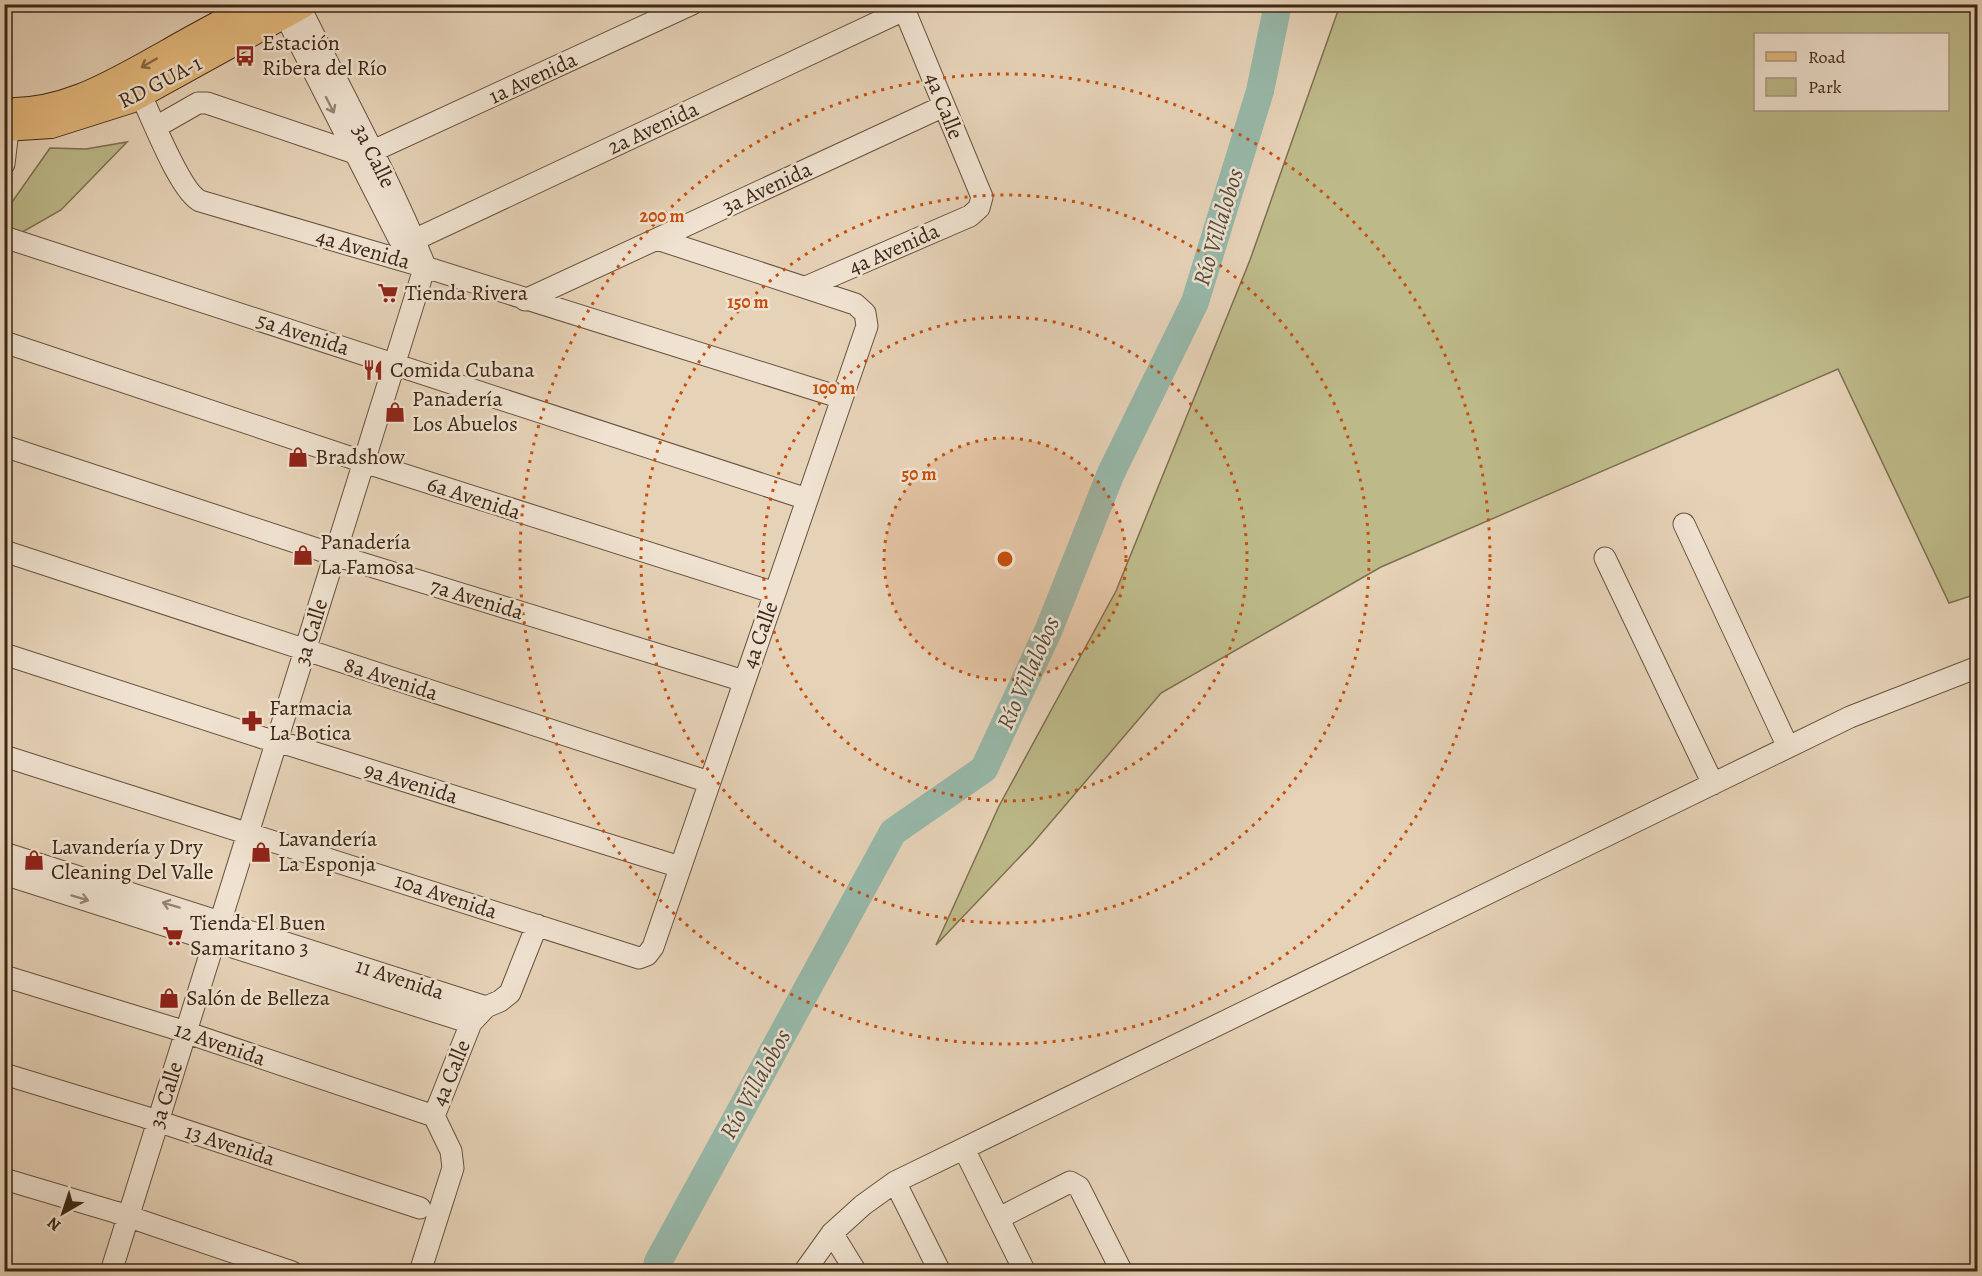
<svg xmlns="http://www.w3.org/2000/svg" width="1982" height="1276" font-family="Alegreya,serif">
<style>
.green{fill:#bdb989;stroke:#7d7050;stroke-width:1.5;fill-rule:evenodd}
.lines{fill:none;stroke-linecap:round;stroke-linejoin:round}
.river{stroke:#97b8a9;stroke-width:28}
.minor-casing{stroke:#67523e;stroke-width:23}
.major-casing{stroke:#3d2716;stroke-width:28}
.minor{stroke:#efe2d0;stroke-width:21}
.major{stroke:#e3b97c;stroke-width:26}
.oneway{stroke:#886944}
.oneway2{stroke:#968473}
.ring{fill:none;stroke:#c64f0e;stroke-width:3;stroke-dasharray:3 6}
.labels{text-anchor:middle;dominant-baseline:central;stroke-width:5;stroke-linejoin:round;paint-order:stroke}
.poi-label{font-size:22px;fill:#3d2716;stroke:#efe2d0;text-anchor:start}
.street-label{font-size:22px;fill:#3d2716;stroke:#efe2d0}
.water-label{font-size:24px;font-style:italic;fill:#544b3b;stroke:#efe2d0}
.centre{fill:#c64f0e;stroke:#efe2d0;stroke-width:3}
.ring-label{font-size:18px;text-anchor:middle;font-weight:bold;fill:#c64f0e;stroke:#efe2d0;stroke-width:5;stroke-linejoin:round;paint-order:stroke}
</style>
<rect width="100%" height="100%" fill="#e6d2b7"/>
<filter id="stains"><feTurbulence type="fractalNoise" baseFrequency=".00333" numOctaves="4"/><feColorMatrix values="0 0 0 0 .2 0 0 0 0 .09 0 0 0 0 .02 0 0 0 .5 -.17"/></filter>
<radialGradient id="worn" r=".72"><stop offset=".6" stop-color="#630" stop-opacity="0"/><stop offset="1" stop-color="#630" stop-opacity=".3"/></radialGradient>
<!-- green -->
<path class="green" d="M1340,5H1977V594L1949,603L1838,369L1381,567L1161,693L1033,843L936,945L999,806L1116,591L1250,260ZM1756,34H1948V110H1756Z
M127,142L61,210L5,242V212L50,148L86,149Z"/>
<g class="lines">
<!-- river -->
<path class="river" d="M656,1272L658,1262L893,832L984,769L1049,629L1111,473L1195,302L1260,91L1278,4"/>
<!-- minor casing -->
<g class="minor-casing">
<path id="minor" d="M285,15L399,239
M144,102C154,123 181,192 200,201L425,267L842,398
M156,127L198,103H207L355,153L373,151L692,4
M4,164L10,114
M4,237L807,499
M402,244L414,240L904,10
M806,287L970,216L979,208L982,197L902,4
M525,300L944,106
M4,342L364,462L775,593
M4,446L335,555L744,681
M1684,524L1788,747
M4,551L709,782
M1605,558L1713,784
M4,654L263,738L277,741L680,867
M4,756L639,958L647,955L653,947L867,326L865,313L855,304L657,239
M4,853L486,1007
M4,874L471,1023
M4,976L173,1028L434,1116
M4,1074L145,1117L420,1208
M964,1149L1025,1272
M4,1179L115,1212L292,1272
M895,1182L940,1272
M999,1218L1070,1182L1079,1187L1122,1272
M832,1233L856,1272
M111,1272L425,266C389,177 342,93 300,7
M420,1272L453,1168L451,1151L434,1116L471,1023L486,1007L500,1001L510,993L537,925
M804,1272L832,1233L863,1205L895,1182L1850,717L1978,667"/>
</g>
<!-- major casing -->
<g class="major-casing">
<path id="major" d="M4,111C65,114 116,81 167,53C196,36 226,21 256,4
M4,128L51,125L130,100L304,4"/>
</g>
<!-- minor -->
<use href="#minor" class="minor"/>
<!-- major -->
<use href="#major" class="major"/>
</g>
<!-- one-way arrows -->
<defs><path id="oneway-shaft" d="M-6 0H5M1.5-3L5.5 0L1.5 3" fill="none" stroke-width="1.6" stroke-linecap="round" stroke-linejoin="round" transform="scale(1.5)"/></defs>
<use class="oneway" href="#oneway-shaft" transform="translate(149 63) rotate(150)"/>
<g class="oneway2">
<use href="#oneway-shaft" transform="translate(330 105) rotate(63)"/>
<use href="#oneway-shaft" transform="translate(80 898) rotate(17)"/>
<use href="#oneway-shaft" transform="translate(171 905) rotate(-163)"/>
</g>
<!-- distance rings -->
<circle cx="1005" cy="559" r="121" fill="#c64f0e" fill-opacity=".12"/>
<g class="ring">
<circle cx="1005" cy="559" r="121"/>
<circle cx="1005" cy="559" r="242"/>
<circle cx="1005" cy="559" r="364"/>
<circle cx="1005" cy="559" r="485"/>
</g>
<!-- icons -->
<defs>
<g id="bus-bare" transform="scale(1.62)"><path d="M-5-6H5V4H4V6H2V4H-2V6H-4V4H-5ZM-3.5-4V0h7V-4ZM-3.5 1.2v1.5H-2V1.2ZM2 1.2v1.5H3.5V1.2Z" fill="#8f2418" stroke="#efe2d0" stroke-width="2.5" paint-order="stroke"/></g>
<g id="supermarket-bare" transform="scale(1.62)"><path d="M-6-5.5h2.5l.6 2H6L4.5 2H-2.5L-4.4-4H-6ZM-1.5 3.2a1.3 1.3 0 1 0 .1 0ZM3 3.2a1.3 1.3 0 1 0 .1 0Z" fill="#8f2418" stroke="#efe2d0" stroke-width="2.5" paint-order="stroke"/></g>
<g id="restaurant-bare" transform="scale(1.62)"><path d="M-5-6h1v4h1v-4h1v4h1v-4h1v5L-1.5 .5V6h-2V.5L-5-1ZM5-6V6H3V1.5H1.5Q1.5-4 5-6Z" fill="#8f2418" stroke="#efe2d0" stroke-width="2.5" paint-order="stroke"/></g>
<g id="shop-bare" transform="scale(1.62)"><path d="M-5-2.5h2.3a2.7 3.5 0 0 1 5.4 0H5L5.5 6h-11ZM-1.5-2.5h3a1.5 2.3 0 0 0-3 0Z" fill="#8f2418" stroke="#efe2d0" stroke-width="2.5" paint-order="stroke"/></g>
<g id="pharmacy-bare" transform="scale(1.62)"><path d="M-2-6h4v4h4v4h-4v4h-4v-4h-4v-4h4Z" fill="#8f2418" stroke="#efe2d0" stroke-width="2.5" paint-order="stroke"/></g>
</defs>
<g fill-rule="evenodd">
<use href="#bus-bare" x="245" y="56"/>
<use href="#supermarket-bare" x="388" y="293"/>
<use href="#restaurant-bare" x="373" y="370"/>
<use href="#shop-bare" x="395" y="412"/>
<use href="#shop-bare" x="298" y="457"/>
<use href="#shop-bare" x="303" y="555"/>
<use href="#pharmacy-bare" x="252" y="721"/>
<use href="#shop-bare" x="261" y="852"/>
<use href="#shop-bare" x="34" y="860"/>
<use href="#supermarket-bare" x="173" y="936"/>
<use href="#shop-bare" x="169" y="998"/>
</g>
<g class="labels">
<!-- poi labels -->
<g class="poi-label">
<text x="262" y="43">Estación<tspan x="262" dy="25">Ribera del Río</tspan></text>
<text x="405" y="293">Tienda Rivera</text>
<text x="390" y="370">Comida Cubana</text>
<text x="412" y="399">Panadería<tspan x="412" dy="25">Los Abuelos</tspan></text>
<text x="315" y="457">Bradshow</text>
<text x="320" y="542">Panadería<tspan x="320" dy="25">La Famosa</tspan></text>
<text x="269" y="708">Farmacia<tspan x="269" dy="25">La Botica</tspan></text>
<text x="278" y="839">Lavandería<tspan x="278" dy="25">La Esponja</tspan></text>
<text x="51" y="847">Lavandería y Dry<tspan x="51" dy="25">Cleaning Del Valle</tspan></text>
<text x="190" y="923">Tienda El Buen<tspan x="190" dy="25">Samaritano 3</tspan></text>
<text x="186" y="998">Salón de Belleza</text>
</g>
<!-- street labels -->
<g class="street-label">
<text transform="translate(533 78) rotate(-25)">1a Avenida</text>
<text transform="translate(160 82) rotate(-27)">RD GUA-1</text>
<text transform="translate(944 106) rotate(68)">4a Calle</text>
<text transform="translate(653 128) rotate(-25)">2a Avenida</text>
<text transform="translate(374 156) rotate(63)">3a Calle</text>
<text transform="translate(767 188) rotate(-25)">3a Avenida</text>
<text transform="translate(363 249) rotate(16)">4a Avenida</text>
<text transform="translate(894 249) rotate(-24)">4a Avenida</text>
<text transform="translate(303 334) rotate(18)">5a Avenida</text>
<text transform="translate(474 498) rotate(18)">6a Avenida</text>
<text transform="translate(477 599) rotate(17)">7a Avenida</text>
<text transform="translate(311 632) rotate(-73)">3a Calle</text>
<text transform="translate(760 635) rotate(-71)">4a Calle</text>
<text transform="translate(391 679) rotate(18)">8a Avenida</text>
<text transform="translate(411 783) rotate(17)">9a Avenida</text>
<text transform="translate(446 896) rotate(18)">10a Avenida</text>
<text transform="translate(400 979) rotate(18)">11 Avenida</text>
<text transform="translate(220 1044) rotate(19)">12 Avenida</text>
<text transform="translate(451 1073) rotate(-68)">4a Calle</text>
<text transform="translate(166 1095) rotate(-73)">3a Calle</text>
<text transform="translate(230 1145) rotate(18)">13 Avenida</text>
</g>
<!-- water labels -->
<g class="water-label">
<text transform="translate(1218 227) rotate(-73)">Río Villalobos</text>
<text transform="translate(1028 673) rotate(-66)">Río Villalobos</text>
<text transform="translate(755 1084) rotate(-61)">Río Villalobos</text>
</g>
</g>
<circle cx="1005" cy="559" r="9" class="centre"/>
<g class="ring-label">
<text x="662" y="222">200 m</text>
<text x="748" y="308">150 m</text>
<text x="834" y="394">100 m</text>
<text x="919" y="480">50 m</text>
</g>
<!-- margin -->
<rect width="1982" height="1276" fill="none" stroke="#e6d2b7" stroke-width="24"/>
<rect x="6" y="6" width="1970" height="1264" fill="none" stroke="#3d2716" stroke-width="3"/>
<rect x="12" y="12" width="1958" height="1252" fill="none" stroke="#3d2716" stroke-width="1.5"/>
<!-- legend -->
<rect x="1754" y="33" width="195" height="78" fill="#efe2d0" stroke="#a89786" stroke-width="1.5"/>
<rect x="1766" y="52" width="30" height="9" fill="#e3b97c" stroke="#a89786" stroke-width="1.5"/>
<text x="1808" y="63" font-size="18" fill="#3d2716">Road</text>
<rect x="1766" y="78" width="30" height="18" fill="#bdb989" stroke="#a89786" stroke-width="1.5"/>
<text x="1808" y="93" font-size="18" fill="#3d2716">Park</text>
<!-- north arrow -->
<g transform="translate(63 1213) rotate(219)" stroke="#efe2d0" stroke-width="4.5" paint-order="stroke">
<path d="M0-4.5L10 22L0 15L-10 22Z" fill="#3d2716"/>
<text y="-9" font-size="16" font-weight="bold" text-anchor="middle" fill="#3d2716">N</text>
</g>
<rect width="100%" height="100%" filter="url(#stains)"/>
<rect width="100%" height="100%" fill="url(#worn)"/>
</svg>
